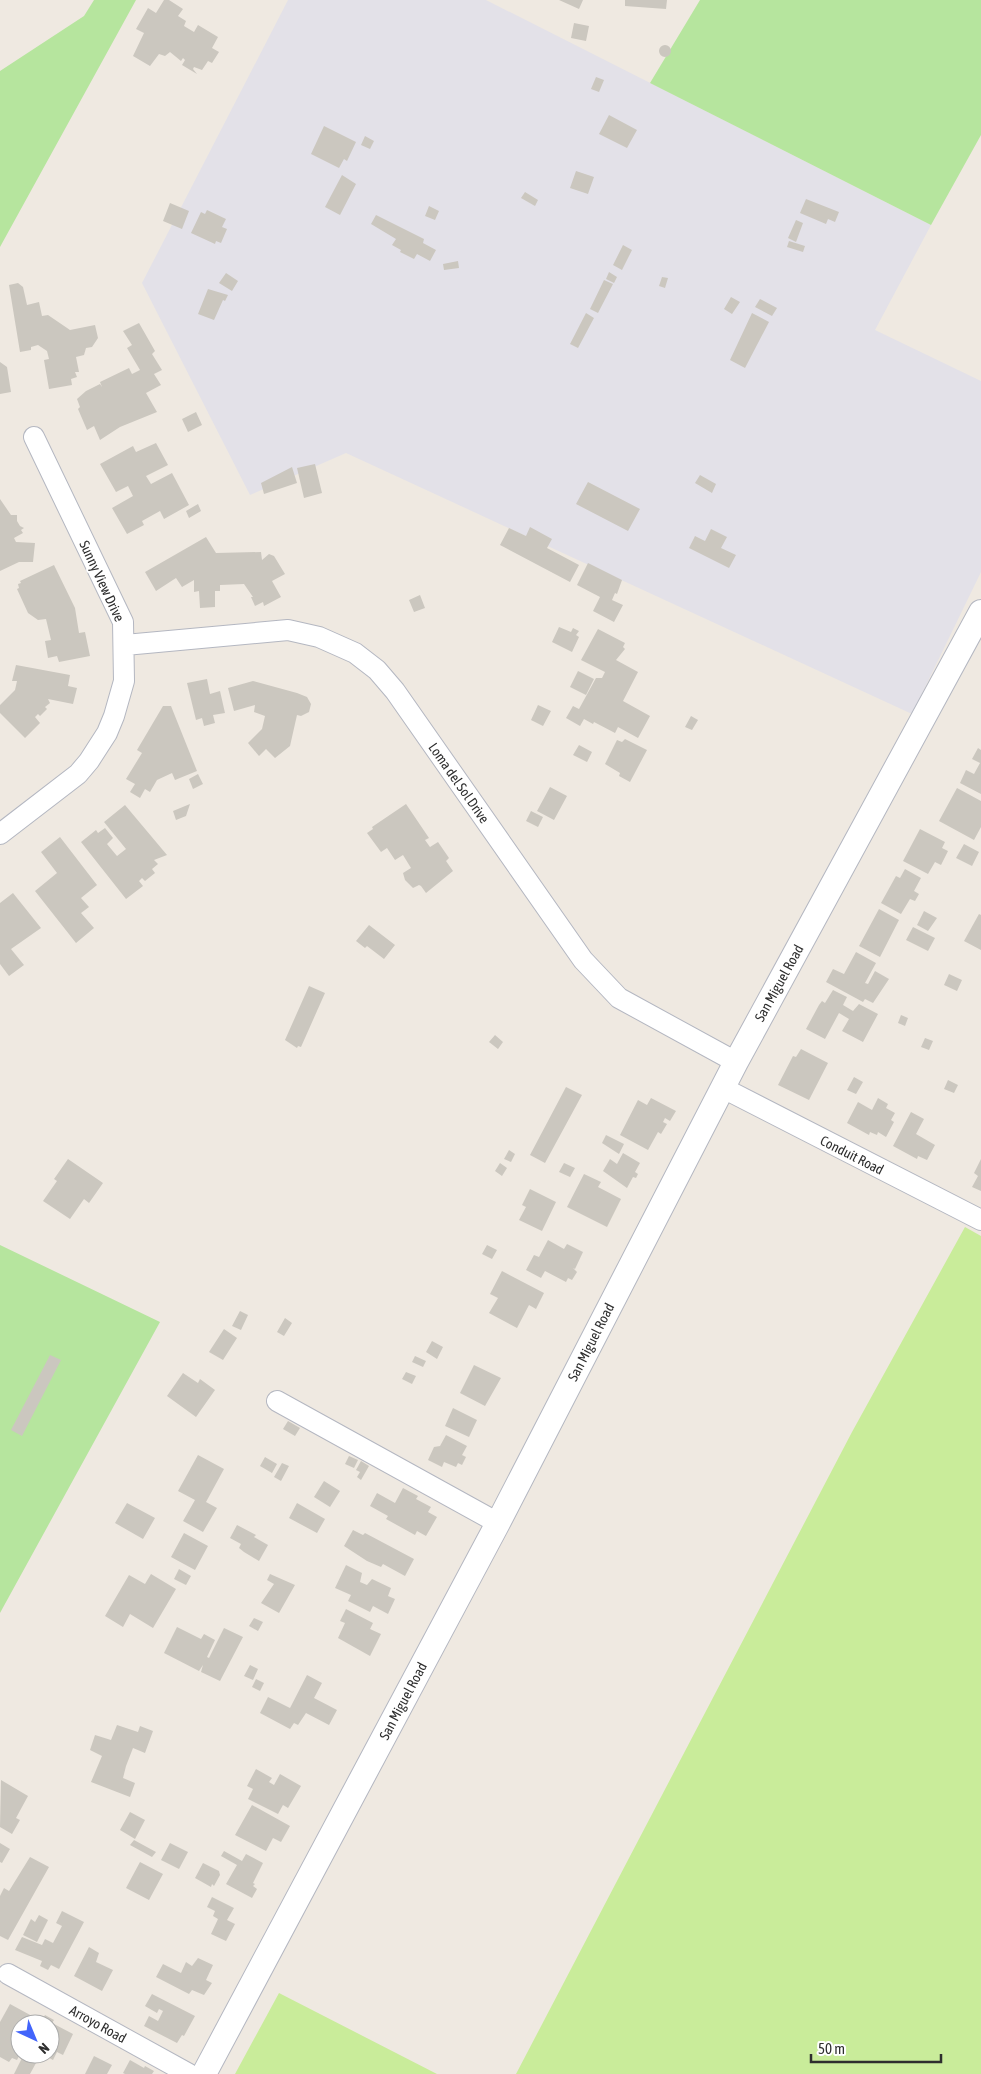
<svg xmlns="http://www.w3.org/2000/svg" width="981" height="2074" font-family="'Asap Condensed',sans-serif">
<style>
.industrial{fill:#e3e1e8}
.green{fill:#b6e59e}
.pitch{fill:#c9ec9a}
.building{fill:#cbc7bf}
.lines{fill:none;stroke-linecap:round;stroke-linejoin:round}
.minor-casing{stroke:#b4b7c1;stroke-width:22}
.tertiary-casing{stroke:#b4b7c1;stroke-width:26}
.minor{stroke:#fff;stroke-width:20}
.tertiary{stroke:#fff;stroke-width:24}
.labels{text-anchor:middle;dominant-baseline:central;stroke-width:4;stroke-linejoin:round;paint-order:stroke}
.street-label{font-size:14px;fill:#2e2e2e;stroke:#fff}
</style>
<rect width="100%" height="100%" fill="#efe9e1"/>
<!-- industrial -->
<path class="industrial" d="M288,0H486L931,225L875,330L981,381V572L912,714L346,453L250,495L142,283Z"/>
<!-- green -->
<path class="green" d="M94,0H136L0,247V71L84,16Z
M700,0H981V135L931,225L650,83Z
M0,1245L160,1322L0,1613Z"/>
<!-- pitch -->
<path class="pitch" d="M965,1227L981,1236V2074H516L852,1432Z
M279,1993L437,2074H235Z"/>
<!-- building -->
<path class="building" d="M164,0H169L183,9L178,16L186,21L184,26L194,32L198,25L218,37L212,48L219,52L212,63L208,61L202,70L194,67L193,69L197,74L182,65L185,60L183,58L181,61L170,52L165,56L159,54L150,66L133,56L144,33L136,29L148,8L156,13Z
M559,0H583L579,9Z
M625,0H667L666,9L625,6Z
M574,23L589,26L586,41L571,38Z
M659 51a6 6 0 1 1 12 0a6 6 0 1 1-12 0Z
M596,77L604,80L599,92L591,89Z
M609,115L637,130L627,148L599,134Z
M324,126L356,142L347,161L344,159L339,168L311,154Z
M365,136L374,141L370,149L361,145Z
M576,171L594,177L588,194L570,188Z
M342,175L356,184L340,215L325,207Z
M525,192L538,200L535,206L521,198Z
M806,199L839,212L835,222L828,219L826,224L800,213Z
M170,203L189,211L182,229L163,221Z
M429,206L439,211L435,220L425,216Z
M207,210L226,219L222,227L227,229L221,243L216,241L215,244L191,233L201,212L205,214Z
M376,215L424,239L423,243L436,250L430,261L417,254L414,259L400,252L401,250L392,245L396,239L371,224Z
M796,220L803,223L796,242L788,238Z
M789,241L805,246L803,252L787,247Z
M623,245L632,250L622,270L613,265Z
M458,261L459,268L444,270L443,264Z
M609,272L617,277L614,283L606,279Z
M226,273L238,281L232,291L219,283Z
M662,277L668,278L665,288L659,286Z
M604,280L613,284L598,313L590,309Z
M18,283L23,287L27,305L39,302L42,316L48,315L70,330L95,325L98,338L92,347L86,348L84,355L76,357L79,372H75L77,377L71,379L72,385L49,389L44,360L49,359L47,351L38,345L31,347V350L20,352L9,285Z
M208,289L228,295L225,301L223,300L214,320L198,314Z
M731,297L740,302L732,314L724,309Z
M760,299L777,308L772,316L755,307Z
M586,313L594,318L578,348L570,344Z
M752,313L769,322L745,368L730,360Z
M139,323L155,351L152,354L162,370L154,374L161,385L146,393L157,412L120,427L100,440L94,426L87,430L78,409L80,407L77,399L86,391L100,384L102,387L100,382L129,368L132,374L140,370L127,348L132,345L123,331Z
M0,362L7,367L11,392L0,394Z
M196,412L202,425L188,432L182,419Z
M156,443L168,465L146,476L151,484L172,473L189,505L164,519L160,511L142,521L144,525L127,534L112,508L133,496L128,486L116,492L100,464L133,446L136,452Z
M315,464L322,493L304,498L297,468Z
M292,467L297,483L264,494L261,483Z
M700,475L716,484L712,493L695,483Z
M588,482L640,509L628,531L576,504Z
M0,499L11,515H17V521L20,526L24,528L21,530L23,533L14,538L16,542L35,543L33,562H19L0,571Z
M198,504L201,511L189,518L186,511Z
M530,527L552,539L547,548L579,565L570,582L500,545L509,528L526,536Z
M711,529L727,537L721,548L736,555L729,568L689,548L695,536L705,541Z
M206,537L216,553L261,552L262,560L269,554L274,556L285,574L272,581L281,597L264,606L263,602L255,606L251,597H253L244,584L220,585V591H215V607L200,608L199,591L194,592V580L182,587L176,578L156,591L145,572Z
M588,563L622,580L617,594L615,593L612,600L623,605L614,622L593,611L600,597L577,585Z
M54,565L75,608L79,633L85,632L90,656L59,662L57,656L48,658L45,641L51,640L46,619L38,620L28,613L17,589L19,588L18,584L21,583L20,581Z
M420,595L425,608L414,612L409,600Z
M559,627L571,632L573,628L579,631L576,635L579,637L572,652L552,642Z
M598,629L625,643L623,647L625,649L616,660L638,672L623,701L650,716L638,738L618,727L615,733L594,722L593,724L584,719L580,726L566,718L573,706L579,709L596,678H602L605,672L581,660Z
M16,665L70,675L68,686L77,688L73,704L48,699L50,703L45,707L47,709L40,716L38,714L35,717L40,723L25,738L0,713V705L15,690L17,681H12Z
M578,671L594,679L586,695L570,687Z
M207,679L210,694L220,691L225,713L213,715L215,723L204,726L202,718L196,720L187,683Z
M253,681L297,693L307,697L311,704L309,712L301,716L297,715L290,746L275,758L266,749L259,756L248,743L262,729L265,716L254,712L255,705L234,711L228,688Z
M538,705L551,711L543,726L531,720Z
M163,706H171L197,771L175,780L172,773L157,780L150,792L145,789L140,798L130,792L135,784L126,779L142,753L137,750Z
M691,716L698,720L692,730L685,727Z
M625,739L647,750L630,782L619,776L620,773L605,764L617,740L622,742Z
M579,745L592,752L587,762L573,755Z
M978,748L981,750V794L960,783L966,770L974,774L980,763L972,759Z
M198,774L203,784L193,789L189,779Z
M550,787L567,796L554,820L537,811Z
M957,788L981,801V827L974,840L939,821Z
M190,804L186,816L176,820L173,811Z
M406,804L429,838L425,840L430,847L438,842L449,858L446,861L453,871L426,893L421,886L419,885L413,888L405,880L403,873L411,868L403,855L395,860L387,848L381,852L367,833L373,829L372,827Z
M125,805L167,855L154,860L158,864L152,869L155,873L145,881L142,878L139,881L143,886L126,899L81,842L96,830L98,833L105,828L113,838L107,844L117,856L126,849L104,822Z
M531,811L543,817L538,827L526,821Z
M920,829L945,842L942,848L948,851L941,865L935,862L928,874L903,861Z
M60,837L97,885L81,898L89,907L81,913L94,928L76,943L35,891L57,873L41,852Z
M964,844L979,852L972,866L956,858Z
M905,869L921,878L914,891L919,894L915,901L910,899L901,914L881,903L896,876L900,878Z
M13,893L41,928L11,949L24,965L9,976L0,964V903Z
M879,909L899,920L880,957L859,946Z
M924,911L937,918L928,931L917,925Z
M979,914L981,915V950L964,941Z
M369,925L395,945L384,959L367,946L365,948L356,941Z
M913,927L935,938L928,951L906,940Z
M856,952L876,963L865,983L868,984L875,971L889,979L873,1003L865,999L863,1002L826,982L833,969L844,974Z
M949,974L962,980L957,991L944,985Z
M309,986L325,993L301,1047L298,1046L297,1048L285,1040Z
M833,990L847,997L843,1005L853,1011L859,1004L878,1014L863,1042L842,1031L849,1019L839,1013L825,1039L806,1029L819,1005L822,1001L825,1003Z
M901,1015L908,1018L905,1026L898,1023Z
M495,1035L503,1042L498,1049L489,1042Z
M925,1038L933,1041L929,1050L921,1047Z
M801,1049L828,1063L809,1100L778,1085L793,1056L796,1057Z
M854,1077L863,1082L856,1094L847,1090Z
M948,1080L958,1085L954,1093L944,1089Z
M566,1087L582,1095L545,1163L530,1155Z
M651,1098L676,1111L670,1121L665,1118L663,1122L667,1124L661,1134L658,1132L648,1150L620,1135L638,1100L647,1105Z
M878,1098L888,1104L886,1108L895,1113L891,1120L894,1122L886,1137L878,1132L877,1135L870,1132L869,1135L847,1123L858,1102L872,1110Z
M911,1112L924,1119L916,1134L935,1145L927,1160L918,1156L917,1159L893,1146Z
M606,1135L624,1144L619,1154L602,1143Z
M509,1150L515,1154L511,1162L504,1159Z
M623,1153L640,1163L635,1172L638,1174L636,1178L633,1177L627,1188L603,1171L610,1159L617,1164Z
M68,1159L103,1183L89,1203L84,1199L70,1219L43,1201L57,1181L54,1179Z
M981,1159V1191L972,1187L978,1176L974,1173Z
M500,1163L507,1168L502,1176L495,1171Z
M564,1163L575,1168L570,1177L559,1172Z
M584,1174L601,1182L598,1187L621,1199L607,1227L567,1207Z
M530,1189L556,1202L542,1231L519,1220L526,1207L522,1205Z
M548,1240L564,1249L567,1244L583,1252L575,1269L573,1268L577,1272L572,1280L568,1278L566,1282L545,1271L541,1278L526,1270L534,1255L539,1257Z
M487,1245L497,1250L492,1259L482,1254Z
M502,1271L544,1293L536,1309L529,1305L517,1328L489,1313L498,1298L490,1294Z
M240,1311L248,1315L241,1330L232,1326Z
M285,1318L292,1323L284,1336L277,1332Z
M224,1329L237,1338L223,1360L209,1352Z
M432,1341L443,1347L437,1359L426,1352Z
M50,1355L61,1360L22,1436L11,1430Z
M415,1356L426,1361L423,1367L412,1362Z
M474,1365L501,1378L485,1406L460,1393Z
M406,1372L416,1376L412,1384L402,1379Z
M183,1373L198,1383L200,1379L215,1390L196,1417L167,1396Z
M453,1408L477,1420L469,1437L445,1426Z
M288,1421L300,1428L295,1436L283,1429Z
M446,1435L467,1446L462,1455L466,1457L462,1465L458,1463L456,1467L444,1462L442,1467L428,1460L434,1447L440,1446Z
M198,1455L224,1469L206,1502L217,1508L203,1532L183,1521L195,1500L178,1491Z
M349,1456L358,1460L354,1468L345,1464Z
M265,1457L277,1464L272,1473L260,1466Z
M361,1461L369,1466L361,1480L357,1477L360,1472L356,1470Z
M282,1463L289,1466L281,1481L274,1477Z
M324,1481L340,1491L330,1507L314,1497Z
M403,1488L418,1496L416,1499L431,1507L428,1512L437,1517L426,1536L417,1531L415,1535L386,1519L388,1516L370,1506L377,1493L395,1503Z
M127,1503L155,1518L143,1539L115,1523Z
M297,1503L325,1519L317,1533L289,1518Z
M237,1525L256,1535L254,1537L268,1545L259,1561L244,1552L239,1548L241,1544L230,1538Z
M353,1530L363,1535L365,1533L414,1559L405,1576L383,1564L381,1567L367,1561L344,1546Z
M184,1533L208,1546L195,1570L171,1557Z
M346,1565L362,1573L360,1582L367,1585L372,1579L391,1588L388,1596L395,1599L388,1614L373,1606L370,1612L348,1601L351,1595L335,1588Z
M179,1569L191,1576L186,1585L174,1579Z
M151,1574L176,1589L153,1628L130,1614L123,1627L105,1616L129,1575L145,1584Z
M270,1574L295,1585L279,1613L261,1603L274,1584L267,1580Z
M346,1609L373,1623L370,1629L381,1634L370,1656L338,1638L345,1623L340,1621Z
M254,1618L263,1622L258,1631L249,1626Z
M177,1627L201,1639L204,1634L215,1640L207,1657L209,1658L224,1628L243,1637L220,1681L201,1672L203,1665L199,1671L164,1653Z
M250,1665L258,1669L253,1680L244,1676Z
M307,1675L322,1683L314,1698L337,1710L329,1725L306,1713L298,1725L294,1723L290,1729L260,1713L268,1697L290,1708Z
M256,1679L264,1683L260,1691L252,1687Z
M117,1725L138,1732L140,1726L153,1731L145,1753L133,1748L126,1766L123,1778L135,1783L130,1797L91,1782L102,1756L90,1750L95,1735L111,1740Z
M256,1769L272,1778L269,1782L274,1785L280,1774L301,1786L288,1808L283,1805L278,1814L248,1799L253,1789L247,1786Z
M1,1780L28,1796L16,1818L20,1820L12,1834L0,1827Z
M252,1805L290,1826L281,1842L273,1838L266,1851L235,1835Z
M130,1812L145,1820L135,1839L120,1830Z
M134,1840L156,1852L152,1857L130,1845Z
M0,1843L10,1849L2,1863L0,1862Z
M170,1843L188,1852L179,1869L161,1860Z
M224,1851L242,1861L246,1854L263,1863L253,1883L255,1884L253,1886L257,1889L252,1898L226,1884L237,1865L221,1856Z
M30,1857L49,1867L8,1940L0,1936V1896L4,1888L9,1891Z
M140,1862L163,1874L149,1900L126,1888Z
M203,1863L219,1871L220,1875L214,1886L212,1884L211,1887L195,1878Z
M212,1897L234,1908L227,1920L235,1924L226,1941L211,1934L218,1919L213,1916L215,1911L207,1907Z
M62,1911L84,1922L59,1969L51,1965L48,1970L40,1966L42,1961L15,1950L22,1937L42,1945L45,1939L53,1943L62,1926L56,1923Z
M39,1915L48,1920L37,1942L23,1935L31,1919L35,1922Z
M89,1947L99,1953L96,1962L113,1970L102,1991L74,1976Z
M198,1958L213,1965L206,1980L212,1983L204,1995L192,1990L189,1994L156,1977L163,1964L181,1973L186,1962L192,1966Z
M152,1994L195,2016L184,2036L182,2035L177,2043L144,2026L149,2016L158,2021L163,2011L159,2009L157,2013L145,2006Z
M10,2004L32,2016L28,2024H20V2054L17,2060L12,2058L9,2062L0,2057V2022Z
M45,2015L54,2020L52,2023L73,2034L63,2055L57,2052L53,2060L42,2054H50V2024H40Z
M24,2054H35L32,2060L36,2063L30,2074H14Z
M94,2056L112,2065L107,2074H85Z
M130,2060L144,2068L145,2066L154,2071L152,2074H125L123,2073Z"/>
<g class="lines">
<!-- minor casing -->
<g class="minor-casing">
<path id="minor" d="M125,645L288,630L319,637L355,653L377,670L395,691L583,960L619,998L736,1062
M0,834L78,774L89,761L107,733L114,716L124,681L123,622L34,437
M723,1088L981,1220
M277,1401L498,1523
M8,1974L189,2074"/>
</g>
<!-- tertiary casing -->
<g class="tertiary-casing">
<path id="tertiary" d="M204,2074L498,1523L736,1062L981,612"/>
</g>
<!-- minor -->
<use href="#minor" class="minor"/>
<!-- tertiary -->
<use href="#tertiary" class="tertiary"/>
</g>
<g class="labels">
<!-- street labels -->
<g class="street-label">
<text transform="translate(102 581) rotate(65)">Sunny View Drive</text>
<text transform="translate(459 783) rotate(55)">Loma del Sol Drive</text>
<text transform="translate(779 983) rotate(-61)">San Miguel Road</text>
<text transform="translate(852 1155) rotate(27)">Conduit Road</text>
<text transform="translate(591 1342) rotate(-63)">San Miguel Road</text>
<text transform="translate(403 1701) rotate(-62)">San Miguel Road</text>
<text transform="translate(98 2024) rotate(29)">Arroyo Road</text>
</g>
</g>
<!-- north arrow -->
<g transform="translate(35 2039) rotate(136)"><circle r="24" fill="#ffffff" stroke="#ababab"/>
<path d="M0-4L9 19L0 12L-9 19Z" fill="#4264fb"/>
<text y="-8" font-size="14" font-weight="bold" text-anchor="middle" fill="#2e2e2e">N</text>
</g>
<!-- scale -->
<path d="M811 2054v8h130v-8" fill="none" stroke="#2e2e2e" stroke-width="2.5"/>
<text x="818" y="2054" font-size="15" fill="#2e2e2e" stroke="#ffffff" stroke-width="4" paint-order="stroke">50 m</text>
</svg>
